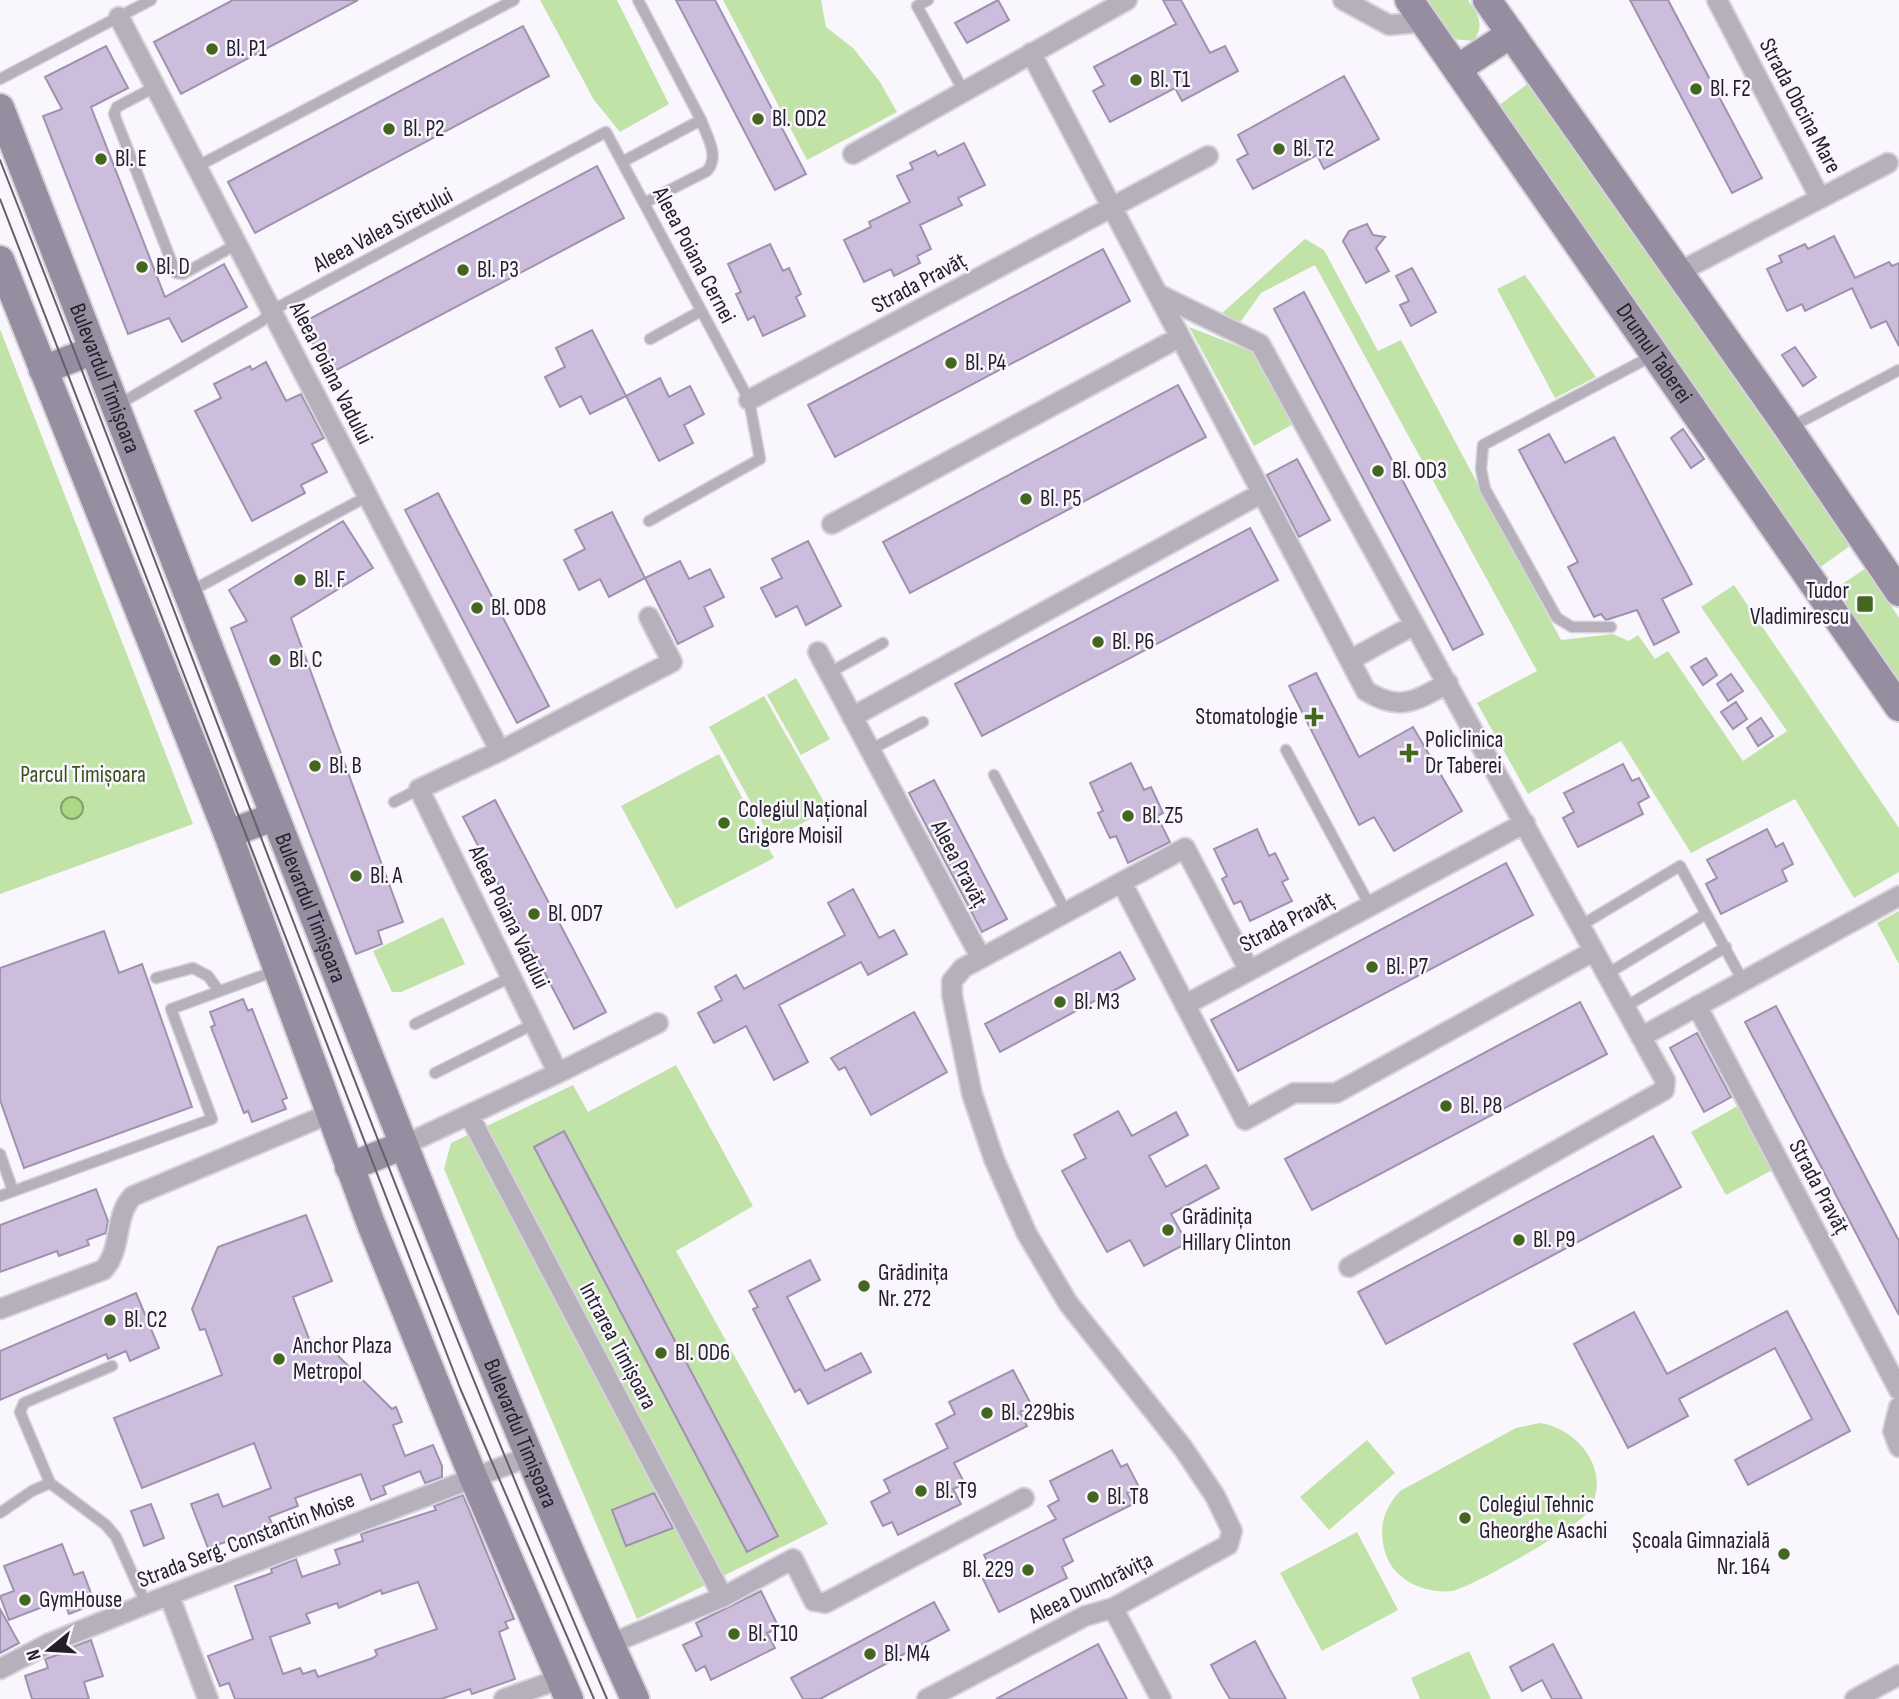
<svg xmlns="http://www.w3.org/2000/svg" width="1899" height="1699" font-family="'Sofia Sans Condensed',sans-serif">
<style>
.green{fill:#c1e3a7}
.water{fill:#acd985;stroke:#83a169;stroke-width:2}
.building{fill:#ccbddc;stroke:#9f92ae;stroke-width:2;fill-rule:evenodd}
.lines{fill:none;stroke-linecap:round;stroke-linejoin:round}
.lane-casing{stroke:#d7d3db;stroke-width:13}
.street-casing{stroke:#d7d3db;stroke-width:23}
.secondary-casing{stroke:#d7d3db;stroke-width:32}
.lane{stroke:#b6b0bd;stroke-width:10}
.street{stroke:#b6b0bd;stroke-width:19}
.secondary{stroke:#968da0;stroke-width:28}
.tram{stroke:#65606a;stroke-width:2}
.poi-dot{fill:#44671f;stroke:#f9f6fd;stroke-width:2.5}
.labels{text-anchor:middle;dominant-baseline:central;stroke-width:5;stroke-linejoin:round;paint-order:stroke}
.poi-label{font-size:23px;fill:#231e29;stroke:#f9f6fd;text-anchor:start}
.street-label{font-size:23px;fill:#231e29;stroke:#f9f6fd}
.park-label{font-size:23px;fill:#37531a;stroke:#f9f6fd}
</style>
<rect width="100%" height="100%" fill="#f9f6fd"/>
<!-- green -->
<path class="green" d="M540,0H617L669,104L620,132L594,100Z
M723,0H821L826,27L853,48L880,82L897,112L807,160Z
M1424,0H1468C1478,15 1485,24 1474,41L1451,39Z
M1530,82L1850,546L1819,568L1498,106Z
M1305,239L1324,250L1378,351L1401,340L1561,640L1613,634L1629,641L1638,635L1655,659L1668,651L1743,761L1787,731L1701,607L1734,585L1899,828V872L1854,898L1795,799L1691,853L1621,741L1528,794L1477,703L1537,671L1315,265L1261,293L1239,324L1221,314Z
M1525,275L1596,377L1555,398L1497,289Z
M1189,327L1261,355L1297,422L1254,446Z
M0,329L193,824L0,894Z
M1866,568L1899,618V685L1835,589Z
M796,678L830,739L801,755L767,695Z
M764,696L828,809L772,840L709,727Z
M719,754L774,858L676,909L621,806Z
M1899,911V964L1877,923Z
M443,917L465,964L401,992H392L373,951Z
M676,1065L753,1206L676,1251L828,1524L637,1619L444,1169L451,1143L573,1085L588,1112Z
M1741,1104L1776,1168L1726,1195L1691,1132Z
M1540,1423C1581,1429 1615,1476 1586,1514C1576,1528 1468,1589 1452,1591C1426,1594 1395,1581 1386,1555C1378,1530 1382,1511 1400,1491L1516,1428Z
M1367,1440L1395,1473L1329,1530L1300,1497Z
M1357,1532L1398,1610L1322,1651L1280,1573Z
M1469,1651L1491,1699H1420L1411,1678Z"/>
<!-- water -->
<path class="water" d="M61 808a11 11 0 1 1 22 0a11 11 0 1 1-22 0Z"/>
<!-- building -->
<path class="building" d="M233,0H358L181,94L154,42Z
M676,0H715L806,174L775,190Z
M998,0L1009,20L967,43L955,23Z
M1163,0H1181L1210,53L1225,46L1238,71L1182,101L1175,88L1110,122L1093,91L1104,85L1094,67L1176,24Z
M1630,0H1668L1762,178L1732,193Z
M523,26L549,76L255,233L228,182Z
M106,46L128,88L91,107L165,297L224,264L247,307L182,342L169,318L128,334L43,116L62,109L45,77Z
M1344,76L1379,139L1324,169L1317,155L1253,189L1237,160L1248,154L1238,135Z
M964,143L985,185L958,198L962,205L920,225L931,249L917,256L920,263L894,276L891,269L864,282L844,240L871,227L869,222L910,202L897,176L913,169L910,163L935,151L938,156Z
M597,166L624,218L329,374L302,323Z
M1367,224L1373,235L1385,237L1376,248L1389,271L1366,283L1343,241L1349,231Z
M1834,236L1855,278L1889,262L1892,266L1899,263V346L1886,321L1871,328L1852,288L1805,311L1802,304L1787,311L1767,269L1782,262L1779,256L1805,244L1808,249Z
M770,244L783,271L789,268L801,294L796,297L805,316L763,336L754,316L748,320L736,294L741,292L728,264Z
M1103,249L1130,301L835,457L808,405Z
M1412,268L1436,312L1411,326L1400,305L1409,301L1396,276Z
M1304,292L1483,634L1453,650L1274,309Z
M592,330L626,396L590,414L581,396L560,407L545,377L565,367L556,348Z
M1795,347L1816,377L1803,386L1782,355Z
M266,362L286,401L301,394L324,438L312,444L327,472L301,485L305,493L252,521L195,411L221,398L214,384L250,366L252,370Z
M660,378L669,397L690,386L704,414L684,425L693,443L659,461L626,396Z
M1178,385L1206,437L910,593L883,542Z
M1683,429L1704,459L1691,468L1671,438Z
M1549,434L1565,463L1614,437L1692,584L1662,599L1679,632L1654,645L1637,610L1606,620L1601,614L1594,617L1568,567L1578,562L1519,450Z
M1297,459L1330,520L1299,537L1267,475Z
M438,493L549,706L517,723L405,510Z
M612,512L645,578L609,597L600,579L579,590L564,560L585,549L575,530Z
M343,521L373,568L291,618L403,922L378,931L382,944L356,954L231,628L247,621L229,590Z
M1250,528L1278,580L982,736L955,684Z
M808,541L841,606L806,625L797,606L776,617L761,588L782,578L772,559Z
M680,561L689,579L710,569L724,597L704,607L713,626L678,644L645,578Z
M1706,658L1717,675L1703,685L1691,667Z
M1316,673L1359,757L1413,727L1462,811L1394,851L1374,817L1359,825L1289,686Z
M1731,674L1743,691L1728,701L1717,684Z
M1736,702L1747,719L1733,729L1721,712Z
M1761,718L1773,736L1758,746L1747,728Z
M1131,763L1144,790L1151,787L1163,813L1157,816L1170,842L1128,863L1116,836L1110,838L1098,813L1103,811L1090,783Z
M1623,764L1632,781L1639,778L1649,797L1638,803L1643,814L1578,847L1563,818L1574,812L1564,793Z
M934,780L1007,919L982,932L909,793Z
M495,800L606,1012L574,1029L463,817Z
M1257,829L1269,856L1275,853L1288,879L1282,882L1292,901L1250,921L1241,901L1234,904L1222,879L1227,876L1214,849Z
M1767,829L1776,847L1783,843L1793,864L1782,870L1787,881L1721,914L1706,884L1717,878L1707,860Z
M1506,863L1533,915L1238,1071L1211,1020Z
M853,889L879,938L894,930L907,954L868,975L861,962L779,1005L808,1062L774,1080L746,1026L714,1043L698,1013L722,1000L715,987L736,975L744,989L845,935L828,903Z
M104,931L119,973L142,964L192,1107L24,1168L0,1100V968Z
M1120,952L1135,979L1000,1052L985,1024Z
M243,999L248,1011L252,1009L287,1098L282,1100L286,1109L252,1122L248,1111L244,1113L211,1027L215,1025L210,1012Z
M1580,1002L1607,1054L1312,1210L1285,1159Z
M1776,1006L1899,1241V1315L1745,1022Z
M914,1012L947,1072L871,1115L845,1067L839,1070L831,1058Z
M1697,1033L1731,1097L1704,1112L1670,1048Z
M1118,1111L1132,1136L1176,1112L1188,1135L1149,1156L1166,1187L1206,1165L1219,1188L1171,1214L1187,1243L1144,1266L1130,1240L1107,1252L1062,1171L1086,1158L1074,1135Z
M564,1131L778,1536L747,1552L534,1147Z
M1653,1136L1681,1187L1386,1344L1358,1292Z
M96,1189L108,1221L106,1233L87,1240L89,1245L59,1256L57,1251L0,1272V1225Z
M306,1215L332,1281L293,1297L311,1344L321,1339L392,1409L396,1407L402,1422L393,1425L405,1456L433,1445L442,1466V1477L425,1483L420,1471L383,1486L386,1494L371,1500L361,1474L295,1498L298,1506L269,1517L273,1526L208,1548L191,1504L218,1494L223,1507L271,1488L254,1443L142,1488L114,1418L222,1375L205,1329L200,1330L192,1309L218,1247Z
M810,1260L820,1280L787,1297L825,1371L861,1353L871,1372L808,1404L800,1389L795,1392L753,1309L758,1307L749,1291Z
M136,1293L159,1348L130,1361L126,1351L108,1359L106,1354L0,1400V1351Z
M1787,1311L1850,1431L1748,1485L1735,1460L1812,1419L1775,1348L1679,1399L1688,1416L1628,1448L1574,1344L1634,1312L1667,1374Z
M1013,1370L1032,1406L1020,1412L1027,1426L954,1463L965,1484L953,1489L961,1504L898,1535L892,1522L883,1526L871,1502L890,1492L884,1480L948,1448L936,1424L955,1414L949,1402Z
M1112,1450L1121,1467L1127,1464L1139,1487L1127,1493L1133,1504L1063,1539L1073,1561L1062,1567L1067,1578L999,1612L983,1579L993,1574L984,1555L1056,1519L1048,1506L1059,1500L1050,1481Z
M654,1493L673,1528L626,1546L612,1510Z
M463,1495L514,1619L505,1622L508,1628L499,1632L515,1679L472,1694L470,1689L441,1699H235L229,1683L220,1686L208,1656L253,1639L235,1586L272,1573L271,1569L296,1559L302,1577L340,1564L335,1550L363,1541L361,1534L436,1510L434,1506ZM418,1582L437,1629L375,1650L377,1655L373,1658L318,1677L315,1670L303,1674L300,1668L283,1674L270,1637L310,1623L306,1614L337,1603L339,1608L381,1590L382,1594Z
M151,1504L164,1538L144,1546L131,1511Z
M62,1544L74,1575L83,1572L95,1604L69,1614L63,1599L9,1620L0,1596L14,1591L4,1566Z
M761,1591L779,1628L767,1633L775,1648L711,1680L705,1666L696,1671L683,1645L702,1636L696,1623Z
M934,1602L949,1630L820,1699H803L791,1678Z
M0,1609L19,1643L0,1653Z
M91,1640L103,1676L84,1682L89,1699H32L25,1676L48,1668L45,1659L73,1650L72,1647Z
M1255,1641L1270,1670L1286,1699H1230L1220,1682L1211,1665Z
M1098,1644L1127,1699H996Z
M1553,1644L1582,1699H1552L1542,1680L1522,1691L1510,1667Z"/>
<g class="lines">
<!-- lane casing -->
<g class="lane-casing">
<path id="lane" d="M638,0L701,120L622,162L749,400L760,459L649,521
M928,0L917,6L963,90
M0,79L151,0
M155,87L117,107L114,114L176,273L183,274L237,244
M196,167L514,0
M644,203L707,171C720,156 707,137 701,120
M650,339L701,311
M116,406L262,321L271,311L606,132L622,162
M1789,428L1899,370
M191,591L368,496
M1611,627H1572L1557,618L1485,489L1481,469L1483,445L1652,356
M829,673L883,643
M870,750L923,722
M1286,750L1370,906
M994,775L1066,912
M394,802L419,789
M1580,926L1680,866L1743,981
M1607,974L1706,914
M156,978L193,968L208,976L219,991
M1625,1007L1726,947
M415,1024L511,977
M435,1073L534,1024
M0,1154L13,1191
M0,1196L212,1119L171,1009L275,971
M112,1366L24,1403L20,1412L50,1483L106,1525L116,1537L146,1604
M0,1513L32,1491L50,1483"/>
</g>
<!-- street casing -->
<g class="street-casing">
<path id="street" d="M1343,0L1389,25L1425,22
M1717,0L1820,198
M119,17L500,751L419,789L558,1073L404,1145
M1031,53L1366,691C1400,712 1415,701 1448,683
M853,154L1127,0
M1679,272L1888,163
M1158,294L1260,344L1665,1080L1664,1090L1659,1093L1349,1267
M749,400L1208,156
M832,524L1180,337
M818,652L981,958
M1350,660L1414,625
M852,717L1262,493
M500,751L672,662L649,617
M1122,883L1245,1120L1294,1093H1336L1594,951
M1185,1005L1525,823
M1697,1006L1899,1390
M1641,1037L1899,896
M558,1073L658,1023
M470,1117L723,1597
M0,1309L103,1270C123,1250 113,1216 133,1196L329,1114
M1899,1407L1893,1431L1899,1447
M169,1595L208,1699
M1113,1608L1161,1699
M610,1644L723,1597L793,1559L814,1601L825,1603L1024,1498
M0,1669L50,1643L146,1604L528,1457
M504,1699L560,1679
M927,1699L1085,1616L1113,1608L1228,1545L1232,1531L1215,1496L1183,1448L1068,1303L1027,1234L994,1159L972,1094L952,995V981L963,968L1185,848L1249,970
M1855,1699L1899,1675"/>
</g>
<!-- secondary casing -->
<g class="secondary-casing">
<g id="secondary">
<path id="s1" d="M1409,0L1899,707"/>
<path d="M1487,0L1788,428L1899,592"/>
<path d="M1457,69L1511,34"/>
<path id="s2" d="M0,108C133,450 264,794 400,1135C475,1324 550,1513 635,1699"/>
<path d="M0,260L228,834L371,1224L474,1479L569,1699"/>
<path d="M43,370L94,350"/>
<path d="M228,834L273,817"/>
<path d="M349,1167L404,1145"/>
</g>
</g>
<!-- lane -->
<use href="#lane" class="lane"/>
<!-- street -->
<use href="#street" class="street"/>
<!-- secondary -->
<use href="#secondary" class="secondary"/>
<!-- tram -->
<path class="tram" d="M0,160C202,673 388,1192 607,1699
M0,199L460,1388L594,1699"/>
</g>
<!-- markers -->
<g class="poi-dot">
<circle cx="212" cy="49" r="7"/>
<circle cx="1136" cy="80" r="7"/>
<circle cx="1696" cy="89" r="7"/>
<circle cx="758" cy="119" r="7"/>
<circle cx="389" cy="129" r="7"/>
<circle cx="1279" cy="149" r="7"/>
<circle cx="101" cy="159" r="7"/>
<circle cx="142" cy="267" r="7"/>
<circle cx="463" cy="270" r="7"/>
<circle cx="951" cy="363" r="7"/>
<circle cx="1378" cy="471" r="7"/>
<circle cx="1026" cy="499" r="7"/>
<circle cx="300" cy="580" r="7"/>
<rect x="1856" y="595" width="18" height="18" rx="3.5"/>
<circle cx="477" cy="608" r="7"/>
<circle cx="1098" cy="642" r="7"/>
<circle cx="275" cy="660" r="7"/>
<path d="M1310.5 706.5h7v7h7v7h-7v7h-7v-7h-7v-7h7z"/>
<path d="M1405.5 742.5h7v7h7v7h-7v7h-7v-7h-7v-7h7z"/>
<circle cx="315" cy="766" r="7"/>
<circle cx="1128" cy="816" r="7"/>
<circle cx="724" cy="823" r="7"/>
<circle cx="356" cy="876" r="7"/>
<circle cx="534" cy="914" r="7"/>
<circle cx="1372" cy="967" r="7"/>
<circle cx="1060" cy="1002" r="7"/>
<circle cx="1446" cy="1106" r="7"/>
<circle cx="1168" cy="1230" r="7"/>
<circle cx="1519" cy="1240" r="7"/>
<circle cx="864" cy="1286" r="7"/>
<circle cx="110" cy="1320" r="7"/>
<circle cx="661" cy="1353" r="7"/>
<circle cx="279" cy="1359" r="7"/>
<circle cx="987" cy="1413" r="7"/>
<circle cx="921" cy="1491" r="7"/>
<circle cx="1093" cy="1497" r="7"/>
<circle cx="1465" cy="1518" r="7"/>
<circle cx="1784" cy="1554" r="7"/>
<circle cx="1028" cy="1570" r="7"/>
<circle cx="25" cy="1600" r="7"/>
<circle cx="734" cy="1634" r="7"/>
<circle cx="870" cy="1654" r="7"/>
</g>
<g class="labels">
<!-- poi labels -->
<g class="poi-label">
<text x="226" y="49">Bl. P1</text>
<text x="1150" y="80">Bl. T1</text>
<text x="1710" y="89">Bl. F2</text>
<text x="772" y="119">Bl. OD2</text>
<text x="403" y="129">Bl. P2</text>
<text x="1293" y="149">Bl. T2</text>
<text x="115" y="159">Bl. E</text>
<text x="156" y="267">Bl. D</text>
<text x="477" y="270">Bl. P3</text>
<text x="965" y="363">Bl. P4</text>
<text x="1392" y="471">Bl. OD3</text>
<text x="1040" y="499">Bl. P5</text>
<text x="314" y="580">Bl. F</text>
<text x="1849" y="591" text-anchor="end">Tudor<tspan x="1849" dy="26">Vladimirescu</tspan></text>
<text x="491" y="608">Bl. OD8</text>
<text x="1112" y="642">Bl. P6</text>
<text x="289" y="660">Bl. C</text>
<text x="1298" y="717" text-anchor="end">Stomatologie</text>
<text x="1425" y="740">Policlinica<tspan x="1425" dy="26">Dr Taberei</tspan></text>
<text x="329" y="766">Bl. B</text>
<text x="738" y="810">Colegiul Național<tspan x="738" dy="26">Grigore Moisil</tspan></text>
<text x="1142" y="816">Bl. Z5</text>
<text x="370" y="876">Bl. A</text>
<text x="548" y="914">Bl. OD7</text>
<text x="1386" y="967">Bl. P7</text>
<text x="1074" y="1002">Bl. M3</text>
<text x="1460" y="1106">Bl. P8</text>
<text x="1182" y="1217">Grădinița<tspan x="1182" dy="26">Hillary Clinton</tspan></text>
<text x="1533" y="1240">Bl. P9</text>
<text x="878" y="1273">Grădinița<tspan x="878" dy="26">Nr. 272</tspan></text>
<text x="124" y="1320">Bl. C2</text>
<text x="293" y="1346">Anchor Plaza<tspan x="293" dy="26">Metropol</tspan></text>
<text x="675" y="1353">Bl. OD6</text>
<text x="1001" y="1413">Bl. 229bis</text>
<text x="935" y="1491">Bl. T9</text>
<text x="1107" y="1497">Bl. T8</text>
<text x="1479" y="1505">Colegiul Tehnic<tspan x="1479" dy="26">Gheorghe Asachi</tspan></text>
<text x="1770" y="1541" text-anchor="end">Școala Gimnazială<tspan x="1770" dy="26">Nr. 164</tspan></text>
<text x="1014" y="1570" text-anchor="end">Bl. 229</text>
<text x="39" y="1600">GymHouse</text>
<text x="748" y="1634">Bl. T10</text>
<text x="884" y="1654">Bl. M4</text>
</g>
<!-- street labels -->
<g class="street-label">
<text transform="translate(1800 106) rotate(62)">Strada Obcina Mare</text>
<text transform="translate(383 230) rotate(-28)">Aleea Valea Siretului</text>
<text transform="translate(694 255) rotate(62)">Aleea Poiana Cernei</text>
<text transform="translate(919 283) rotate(-28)">Strada Pravăț</text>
<text stroke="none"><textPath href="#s1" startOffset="430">Drumul Taberei</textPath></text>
<text transform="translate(331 373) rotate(63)">Aleea Poiana Vadului</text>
<text stroke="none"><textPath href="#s2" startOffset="290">Bulevardul Timișoara</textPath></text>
<text transform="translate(959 864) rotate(62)">Aleea Pravăț</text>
<text stroke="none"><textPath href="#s2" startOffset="858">Bulevardul Timișoara</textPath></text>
<text transform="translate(509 917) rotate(64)">Aleea Poiana Vadului</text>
<text transform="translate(1287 922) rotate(-28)">Strada Pravăț</text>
<text transform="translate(1819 1187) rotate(62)">Strada Pravăț</text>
<text transform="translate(618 1346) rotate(62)">Intrarea Timișoara</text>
<text stroke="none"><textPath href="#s2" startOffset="1424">Bulevardul Timișoara</textPath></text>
<text transform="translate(246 1540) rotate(-21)">Strada Serg. Constantin Moise</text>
<text transform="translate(1091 1588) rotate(-26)">Aleea Dumbrăvița</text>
</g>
<!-- park labels -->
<g class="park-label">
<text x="83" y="775">Parcul Timișoara</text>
</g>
</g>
<!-- north arrow -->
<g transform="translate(49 1650) rotate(252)" stroke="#f9f6fd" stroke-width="5" paint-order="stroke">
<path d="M0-5L12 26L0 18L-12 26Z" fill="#231e29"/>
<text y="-10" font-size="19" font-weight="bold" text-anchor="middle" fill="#231e29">N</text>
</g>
</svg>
